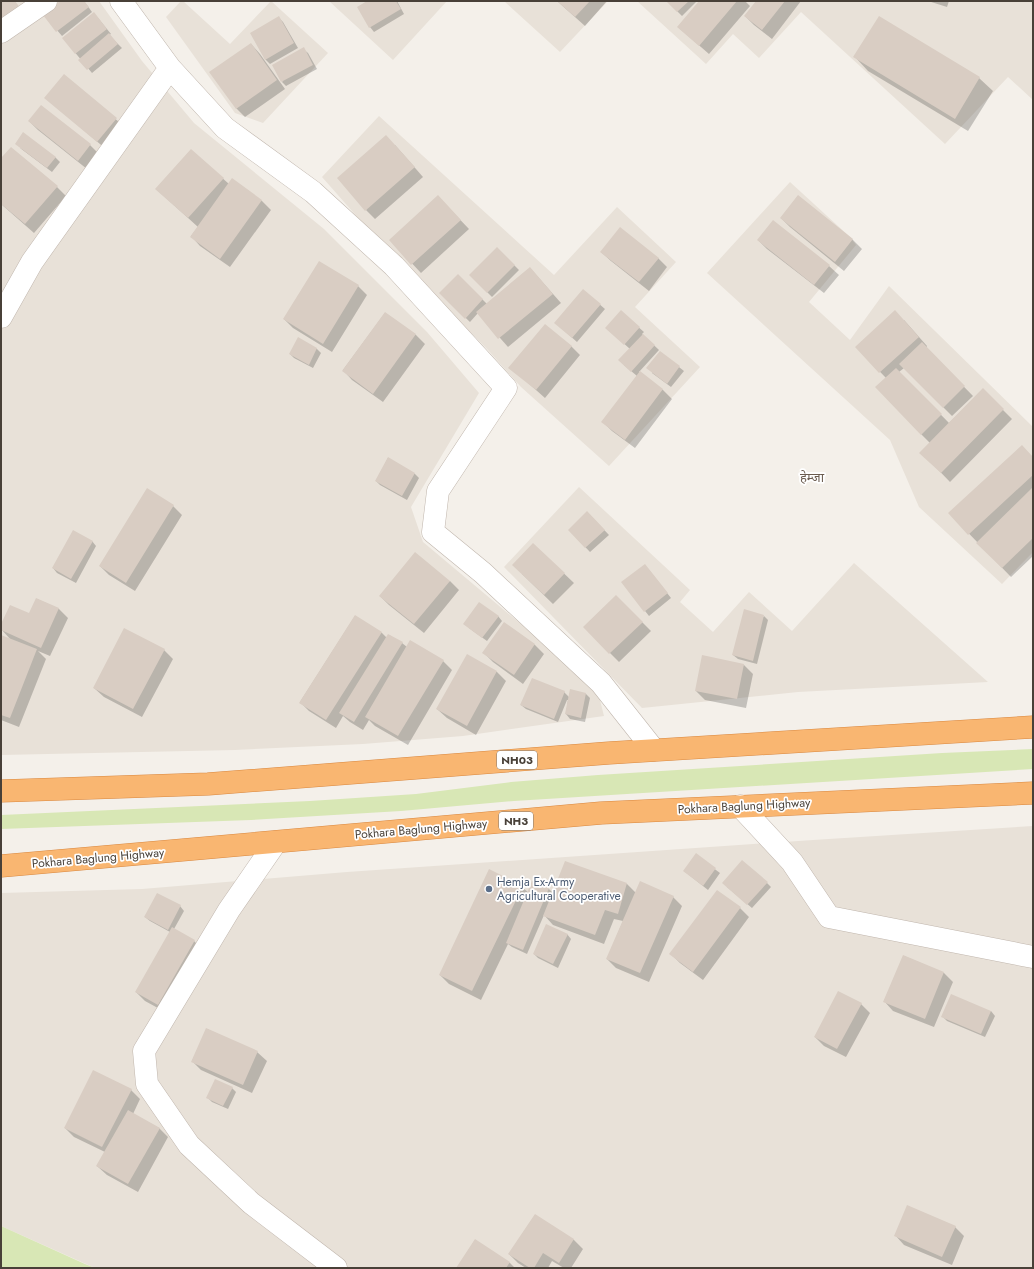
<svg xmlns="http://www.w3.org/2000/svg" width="1034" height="1269" font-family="Jost,'Noto Sans Devanagari',sans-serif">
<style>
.residential{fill:#e8e1d8}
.green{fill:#d8e7b5}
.shadow{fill:#0003}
.building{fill:#d9cdc3}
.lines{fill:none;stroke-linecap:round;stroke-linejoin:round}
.street-casing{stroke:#c0b6ad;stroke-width:23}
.highway-casing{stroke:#d98840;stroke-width:23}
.street{stroke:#fff;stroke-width:22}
.highway{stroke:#f9b671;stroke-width:22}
.service-dot{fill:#5c6f8a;stroke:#fff;stroke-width:1.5}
.labels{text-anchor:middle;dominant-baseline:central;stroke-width:3.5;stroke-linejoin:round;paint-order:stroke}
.shield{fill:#fff;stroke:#7f7974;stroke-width:1}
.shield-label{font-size:11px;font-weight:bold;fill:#484038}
.street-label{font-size:12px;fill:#484038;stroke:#fff}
.service-label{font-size:12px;fill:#4e5e75;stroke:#fff;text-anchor:start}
.neighbourhood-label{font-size:13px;fill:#6b5c50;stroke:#fff}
</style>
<rect width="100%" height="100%" fill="#f4f0ea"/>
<!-- residential -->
<path class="residential" d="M1,1H99L142,61L194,123L324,229L427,332L479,393L411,507L423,542L547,646L599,696L604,716L463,736L363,744L235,750L1,755Z
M181,1H183L230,44L271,1L328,53L263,123L235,113L166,17Z
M329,1H447L393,60Z
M504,1H608L560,52Z
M637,1H1033V100L1008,77L945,144L801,12L759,58L733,34L706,64Z
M379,116L554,275L617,207L676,262L635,307L700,367L609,466L521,387L488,350L367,228L322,177Z
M790,182L850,237L856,245L809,302L850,340L889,286L1033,427V552L1002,584L919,507L890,440L707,273Z
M579,487L690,590L680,602L713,632L749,592L792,631L854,563L988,682L798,692L642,708L504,567Z
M1033,826V1268H95L1,1226V893L142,889L347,872L813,840Z"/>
<!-- green -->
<path class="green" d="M1033,749V769L514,801L401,811L251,820L1,829V815L310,801L416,794L511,782L598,775L942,753Z
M1,1226L85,1264L95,1268H1Z"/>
<!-- shadow -->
<path class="shadow" d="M62,1H84L92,12L62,36L44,15Z
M369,1H397L404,14L374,32L370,27Z
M557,1H607L585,26Z
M667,1H697L682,16Z
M701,1H745L750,6L709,54L678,27Z
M757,1H801L772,39L754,25L745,16Z
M928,1H949L947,7Z
M98,18L111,34L109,35L122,48L92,73L63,38Z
M279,18L283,22L298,48L270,64L265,59Z
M251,44L260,54L285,89L245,117L236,108Z
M303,49L308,53L317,69L286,86L282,82Z
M855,57L979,78L993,91L968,131L868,71Z
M65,76L126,128L107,150L46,98Z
M29,121L90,145L99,154L87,169L38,130Z
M395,145L423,177L375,219L366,210Z
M20,148L55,157L60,162L52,172Z
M191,150L229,184L232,180L262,201L271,210L230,267L200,246L191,236L198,227L156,189Z
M1,160L57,187L66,196L34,233L1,204Z
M798,196L853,240L862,249L844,271L790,227L781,218Z
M447,206L469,229L421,273L390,240Z
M773,222L829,266L839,275L824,293L767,249L758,240Z
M497,248L519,270L492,297L470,275Z
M601,252L658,258L667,267L649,291L611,261Z
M530,268L561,303L508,347L478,313L470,322L440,293L458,275L487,304Z
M358,286L367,295L332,352L293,328L284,319Z
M583,290L605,309L577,342L560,327Z
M621,312L644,332L642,334L659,350L639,372L663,390L672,399L635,448L612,431L603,422L637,376L624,365L630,349L611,332Z
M385,313L416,335L425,344L383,402L352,380L343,370Z
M904,320L927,346L926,348L973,396L952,416L904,368L899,372L949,423L983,390L1012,419L950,482L921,452L930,443L921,434L886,378L856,347Z
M299,339L317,349L321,353L313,368L294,358L290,354Z
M571,346L580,355L545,398L510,367Z
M660,352L684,371L671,387L652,373Z
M388,458L415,474L419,478L407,500L380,485L376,481Z
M1033,458V556L1011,577L950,514Z
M173,506L182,515L135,591L109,575L100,566Z
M587,512L609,535L590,552L569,530Z
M92,541L96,546L76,583L57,573L53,568Z
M533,544L574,583L553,604L522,574Z
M649,570L671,598L649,616L623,583Z
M450,581L459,590L424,633L389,605L380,596Z
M616,596L651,631L619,662L584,627Z
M37,599L59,609L68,618L50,656L38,651L46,659L19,727L1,720V636L11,640L1,629V627L30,615Z
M355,616L382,633L387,638L389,635L402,643L407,647L443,661L452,670L408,745L375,726L369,720L363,730L350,722L343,716L336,728L309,711L300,702Z
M498,616L502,621L487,641L469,628Z
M764,616L768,620L757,664L738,659L733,655Z
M504,623L535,645L544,654L523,684L493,662L484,653Z
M164,650L173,659L142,717L104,697L94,688Z
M468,656L497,672L506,681L476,735L447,718L437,709Z
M744,665L753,674L746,708L705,700L696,691Z
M564,692L569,697L586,694L590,698L585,722L570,719L566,714L568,700H567L558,722L526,709L521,705Z
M696,855L720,873L708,890L684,871Z
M767,883L771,887L752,908L727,887Z
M627,884L636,893L673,897L682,906L649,982L616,968L607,959L623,921L614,919L604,944L553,925L544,915L527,954L512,947L508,944L481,1000L449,984L440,975L522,887L529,893L549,889L553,893Z
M717,891L740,908L749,917L703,980L680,963L671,954Z
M180,906L184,911L174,929L194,941L203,950L167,1013L145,1001L136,992L170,932L150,921L145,917Z
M567,934L571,939L558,968L538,958L534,954Z
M904,956L944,973L953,982L934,1027L893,1011L884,1001Z
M861,1004L870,1013L846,1057L824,1046L815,1037Z
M991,1011L995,1016L985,1037L947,1021L943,1017Z
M207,1029L257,1052L267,1061L252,1093L201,1070L192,1061Z
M232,1088L236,1092L228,1109L212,1102L207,1097Z
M131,1090L140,1099L133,1114L159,1128L168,1137L138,1192L107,1175L97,1166L105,1152L74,1137L65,1128Z
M535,1215L574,1240L583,1249L571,1268H564L552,1261L548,1268H526L518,1263L509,1254Z
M955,1227L964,1236L952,1265L904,1245L895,1235Z
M475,1240L510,1263L515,1268H457Z"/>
<!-- building -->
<path class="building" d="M1,1H15L21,9L1,24Z
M60,1H84L89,7L56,32L43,15Z
M367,1H396L401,9L369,28L357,7Z
M557,1H590L575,17Z
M666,1H689L677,12Z
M699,1H737L699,46L677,27Z
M756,1H785L762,30L744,16Z
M94,12L107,29L75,54L62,38Z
M279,16L294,43L265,60L250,33Z
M879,16L980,77L955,119L853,57Z
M109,33L118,44L87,70L78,60Z
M251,43L277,80L236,109L209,72Z
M304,47L313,65L281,82L272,65Z
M64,74L117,118L97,142L44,98Z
M41,105L91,144L78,161L28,121Z
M23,132L56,157L47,168L15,144Z
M386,135L415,167L365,211L337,178Z
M11,147L58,186L25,224L1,204V158Z
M191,149L224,178L188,218L155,189Z
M232,178L262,200L220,259L190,237Z
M438,195L461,220L411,265L389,240Z
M798,195L853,239L835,262L780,218Z
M773,220L830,265L814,285L757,240Z
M620,227L659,258L639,282L600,252Z
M497,247L515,265L487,293L469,275Z
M319,261L359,285L323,344L283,319Z
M530,267L553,294L498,339L476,312Z
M458,274L483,299L465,319L439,293Z
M583,289L601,304L572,338L554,323Z
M621,310L640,327L624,345L605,328Z
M895,310L919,337L879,373L855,347Z
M385,312L416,334L373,394L342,371Z
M545,324L572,346L536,390L508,368Z
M643,334L655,345L631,372L618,360Z
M298,337L317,348L309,365L289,354Z
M922,342L965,386L943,408L899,364Z
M660,351L680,366L667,384L646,368Z
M896,368L942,414L921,435L875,387Z
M640,371L663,389L625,440L601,422Z
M983,388L1004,409L941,473L919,453Z
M1022,445L1033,457V475L968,535L948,513Z
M388,457L415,473L402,496L375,481Z
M1033,487V538L1002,568L976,543Z
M147,488L174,505L126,583L99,566Z
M587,511L605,530L585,548L568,530Z
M73,530L93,541L71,579L52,568Z
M533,543L565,573L544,595L512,565Z
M415,552L450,581L414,624L379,596Z
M645,564L668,593L644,612L621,582Z
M616,595L643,622L609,654L583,627Z
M36,598L59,608L41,648L1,630V624L10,605L29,613Z
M479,602L499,616L482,638L463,624Z
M744,609L764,615L753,661L732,655Z
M355,615L382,632L326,720L299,703Z
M504,622L535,644L514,675L482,653Z
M124,628L165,649L133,709L93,688Z
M388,634L403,642L354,722L339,713Z
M1,635L37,649L10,718L1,715Z
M410,640L444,660L398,736L365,717Z
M467,654L497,671L467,726L436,709Z
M702,655L744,664L737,699L695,691Z
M532,678L565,691L554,719L520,705Z
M570,689L586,693L581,718L565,714Z
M696,853L716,868L703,886L683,871Z
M742,860L768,882L747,905L722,883Z
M565,861L627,883L618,914L605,910L595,935L543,916Z
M489,869L523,886L472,991L439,975Z
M532,881L549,888L523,950L506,943Z
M640,881L674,896L640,973L606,959Z
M717,890L741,907L693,972L669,954Z
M157,893L181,905L168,930L144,917Z
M546,924L568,934L553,964L533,954Z
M172,927L195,940L158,1005L135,992Z
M903,955L944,972L925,1019L883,1002Z
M838,991L862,1003L837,1049L814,1037Z
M951,994L991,1011L981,1034L941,1017Z
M206,1028L258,1051L243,1085L191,1062Z
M93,1070L132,1089L102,1147L64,1128Z
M215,1079L233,1087L223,1106L206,1098Z
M128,1110L160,1128L128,1184L96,1166Z
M907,1205L956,1226L942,1257L894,1236Z
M535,1214L574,1239L559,1263L543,1253L534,1268H530L508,1254Z
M475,1239L510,1262L506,1268H456Z"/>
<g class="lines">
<!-- street casing -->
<g class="street-casing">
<path id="street" d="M121,1L170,68L225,128L313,192L394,266L506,388L438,491L433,532L483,573L601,683L654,750
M1,32L46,1
M1,317L32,262L170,68
M740,806L792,862L829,917L1033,957
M276,842L229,910L144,1051L147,1084L189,1145L251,1203L336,1268"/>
</g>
<!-- highway casing -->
<g class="highway-casing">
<path id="highway" d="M1,791L208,784L609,753L1033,727
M1,866L601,813L1033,793"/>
</g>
<!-- street -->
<use href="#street" class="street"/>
<!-- highway -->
<use href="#highway" class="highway"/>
</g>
<!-- markers -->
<circle class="service-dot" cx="489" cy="889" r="4"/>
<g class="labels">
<!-- shield labels -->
<g class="shield">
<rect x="497" y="751" width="40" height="18" rx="3"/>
<rect x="499" y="812" width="34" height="18" rx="3"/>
</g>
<g class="shield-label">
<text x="517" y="760">NH03</text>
<text x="516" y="821">NH3</text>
</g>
<!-- street labels -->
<g class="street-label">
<text transform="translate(744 806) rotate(-3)">Pokhara Baglung Highway</text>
<text transform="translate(421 829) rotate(-5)">Pokhara Baglung Highway</text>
<text transform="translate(98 858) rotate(-5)">Pokhara Baglung Highway</text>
</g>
<!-- service labels -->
<g class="service-label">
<text x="497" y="882">Hemja Ex-Army<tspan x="497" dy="14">Agricultural Cooperative</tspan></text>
</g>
<!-- neighbourhood labels -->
<g class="neighbourhood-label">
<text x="812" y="477">हेम्जा</text>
</g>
</g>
<!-- border -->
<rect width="1034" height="1269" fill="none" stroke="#484038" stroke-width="4"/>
</svg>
